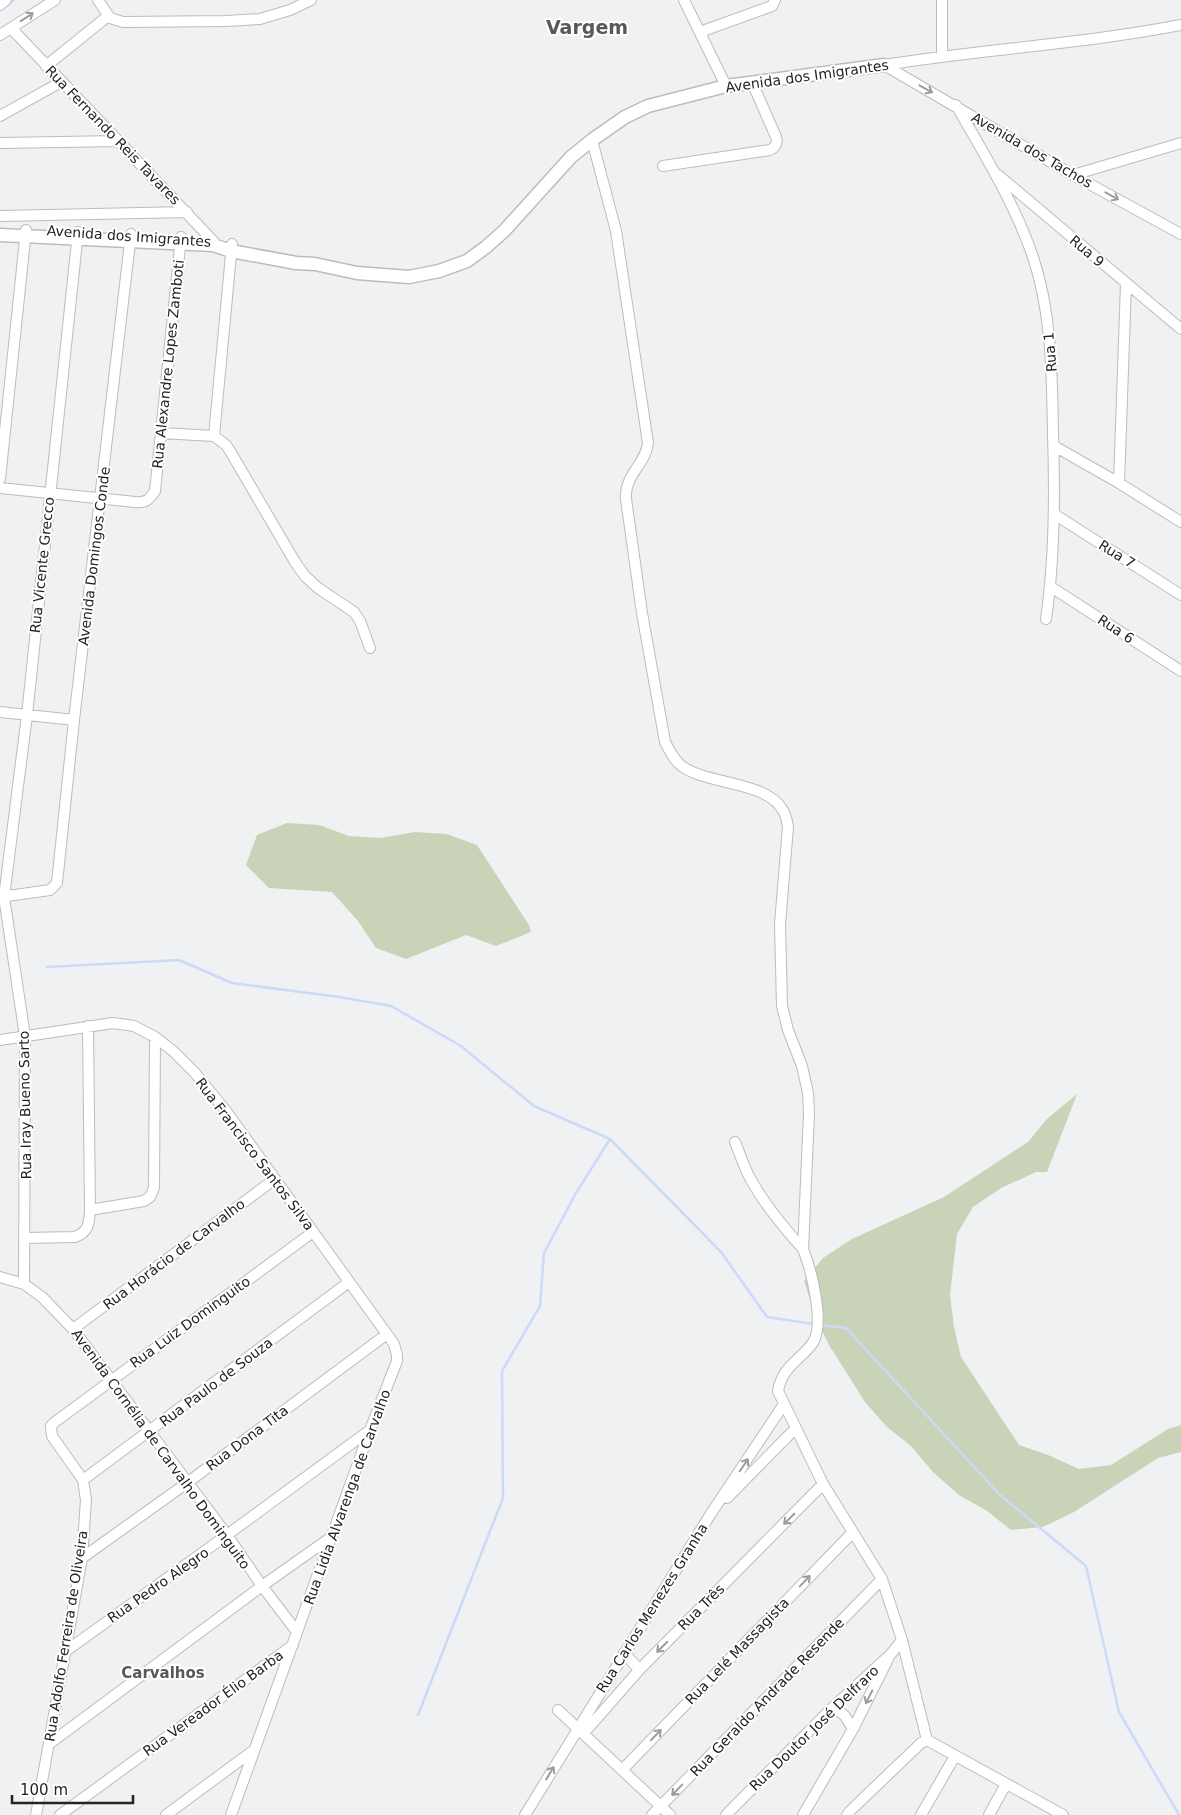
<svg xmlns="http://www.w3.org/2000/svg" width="1181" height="1815" font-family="'DejaVu Sans',sans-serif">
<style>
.green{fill:#c8d3b8}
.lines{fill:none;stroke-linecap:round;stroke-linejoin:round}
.stream{stroke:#cbdaf8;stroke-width:2.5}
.minor-casing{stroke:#bbbcbf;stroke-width:12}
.major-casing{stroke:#bbbcbf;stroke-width:15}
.minor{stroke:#fff;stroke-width:10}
.major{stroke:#fff;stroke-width:12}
.oneway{stroke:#9c9c9d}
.labels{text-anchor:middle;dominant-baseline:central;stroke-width:4;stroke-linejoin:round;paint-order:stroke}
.street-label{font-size:14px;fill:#242425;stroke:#fff}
.neighbourhood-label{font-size:15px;font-weight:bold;fill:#57585a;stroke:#fff}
.district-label{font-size:19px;font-weight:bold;fill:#57585a;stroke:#fff}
</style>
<rect width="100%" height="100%" fill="#f0f1f3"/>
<!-- green -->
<path class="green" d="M287,823L319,825L349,836L381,838L415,832L447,834L477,845L529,925L531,932L496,946L466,935L406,959L376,948L358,921L332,892L269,888L246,865L257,835Z
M1077,1094L1047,1172H1036L1001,1188L973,1207L957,1234L950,1295L954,1327L961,1357L1019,1445L1048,1455L1079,1469L1111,1465L1168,1429L1181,1425V1452L1158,1458L1074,1512L1043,1527L1011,1530L987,1511L959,1495L933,1472L911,1446L887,1427L865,1402L829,1345L815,1315L804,1281L823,1258L852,1239L944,1197L1028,1142L1047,1119Z"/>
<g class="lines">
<!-- stream -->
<path class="stream" d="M7,5L14,0
M47,967L179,960L232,983L339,997L391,1006L461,1046L534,1106L610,1139L721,1252L767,1317L814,1324
M820,1325L846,1328L1000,1495L1086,1566L1119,1712L1179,1815
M418,1715L503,1498L502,1371L540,1306L544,1253L576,1193L610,1139"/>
<!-- minor casing -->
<g class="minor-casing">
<path id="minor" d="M98,0L110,18L123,22L226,21L260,19L290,10L311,0
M684,0L726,86
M0,5L6,0
M11,28L214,242L213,245
M700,32L772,6L775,0
M0,35L55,0
M942,55V0
M884,65L1073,175L1181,234
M884,65C983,49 1083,44 1181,25
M46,66L108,16
M956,105C984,154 1015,204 1033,257C1052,314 1052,375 1053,434C1055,495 1055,558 1046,619
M0,116L61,82
M592,140L616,231L648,443C646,464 624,475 626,499L642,613L665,742C670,751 674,761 683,767C708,784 766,782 782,809C786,814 787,821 788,827L780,924L782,1006L788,1030L802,1066L808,1093L809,1114L803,1249C811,1269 826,1326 812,1344C799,1361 782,1367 778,1391L823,1484L882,1579L902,1640L927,1740
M0,143L119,141
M663,166L770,150C776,147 778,144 776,137L752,82
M998,175L1181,329
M1073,175L1181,143
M0,216L187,212
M161,433L214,436
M214,436L226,445L230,451L295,562L305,576L318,588L354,612L360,621L370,648
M214,436L232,244
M1054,446L1119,483L1181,522
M0,479L26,230
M1119,483L1126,284
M0,488L135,502C146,503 149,500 155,491L181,237
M1054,514L1181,595
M1051,587L1181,671
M0,712L74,720
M0,897L50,890L57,883L74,720L131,234
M0,1040L113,1023L134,1026L155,1037L173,1051L195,1073L226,1111L394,1344L397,1355V1361L370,1430L297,1632
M735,1142C740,1154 744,1167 750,1178C764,1204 783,1227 803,1249
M90,1210L144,1201L150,1197L154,1188L155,1037
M25,1238L75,1237C89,1232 89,1223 90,1210L88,1026
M0,1277L24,1284L42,1297L73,1329L227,1535L262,1586L297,1632L231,1815
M24,1284L25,1036L4,897L27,715L78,232
M73,1329L275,1179
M83,1480L349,1282
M727,1498L796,1428
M82,1558L187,1483L387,1334
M66,1651L227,1535L370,1430
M624,1653L636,1666L641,1668
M558,1710L670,1815
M829,1711H839L845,1716L853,1729
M583,1734L641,1668L823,1484
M927,1740L1063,1815
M49,1744L262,1586L330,1538
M622,1770L853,1532
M36,1815L82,1558L86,1500L83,1480L52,1436L51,1426L55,1422L313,1232
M60,1815L293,1645
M166,1815L254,1750
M525,1815L710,1515L784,1404
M652,1815L882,1579
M726,1815L829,1711L891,1654L902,1640
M803,1815L853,1729L888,1659
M847,1815L850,1811L921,1743L927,1740
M921,1815L955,1756
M989,1815L1006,1784"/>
</g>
<!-- major casing -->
<g class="major-casing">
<path id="major" d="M0,235L213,245L231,251L296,263L315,264L357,273L409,277L439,271L467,261L486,247L504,231L571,157L592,140L625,117L648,106L726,86L884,65"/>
</g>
<!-- minor -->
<use href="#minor" class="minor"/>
<!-- major -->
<use href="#major" class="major"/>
</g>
<!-- one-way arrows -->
<defs><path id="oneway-shaft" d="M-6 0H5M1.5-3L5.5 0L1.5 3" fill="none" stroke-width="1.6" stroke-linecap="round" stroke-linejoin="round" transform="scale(1.25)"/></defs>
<g class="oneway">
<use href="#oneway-shaft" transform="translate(27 17) rotate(-33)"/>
<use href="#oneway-shaft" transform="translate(926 89) rotate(29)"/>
<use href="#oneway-shaft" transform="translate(1112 196) rotate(29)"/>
<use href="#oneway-shaft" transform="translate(744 1465) rotate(-56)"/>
<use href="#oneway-shaft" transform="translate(789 1519) rotate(135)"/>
<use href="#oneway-shaft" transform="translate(805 1581) rotate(-46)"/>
<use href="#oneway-shaft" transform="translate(662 1647) rotate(135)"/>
<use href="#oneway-shaft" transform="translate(869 1697) rotate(117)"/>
<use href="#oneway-shaft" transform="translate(656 1735) rotate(-46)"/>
<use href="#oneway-shaft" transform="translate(550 1773) rotate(-59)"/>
<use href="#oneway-shaft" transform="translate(677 1790) rotate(134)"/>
</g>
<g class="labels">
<!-- street labels -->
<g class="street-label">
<text transform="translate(807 76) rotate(-8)">Avenida dos Imigrantes</text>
<text transform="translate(113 135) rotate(46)">Rua Fernando Reis Tavares</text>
<text transform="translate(1032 150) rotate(30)">Avenida dos Tachos</text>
<text transform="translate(129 236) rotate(4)">Avenida dos Imigrantes</text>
<text transform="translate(1087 251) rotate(40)">Rua 9</text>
<text transform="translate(1050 352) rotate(-95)">Rua 1</text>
<text transform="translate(168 364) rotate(-84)">Rua Alexandre Lopes Zamboti</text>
<text transform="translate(1117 554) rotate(32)">Rua 7</text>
<text transform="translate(94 556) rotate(-83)">Avenida Domingos Conde</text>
<text transform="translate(42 565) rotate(-84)">Rua Vicente Grecco</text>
<text transform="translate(1116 629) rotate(33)">Rua 6</text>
<text transform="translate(25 1105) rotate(-91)">Rua Iray Bueno Sarto</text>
<text transform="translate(255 1154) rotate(53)">Rua Francisco Santos Silva</text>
<text transform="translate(174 1254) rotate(-37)">Rua Horácio de Carvalho</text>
<text transform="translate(190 1322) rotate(-36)">Rua Luiz Dominguito</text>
<text transform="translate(216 1382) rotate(-37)">Rua Paulo de Souza</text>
<text transform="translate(247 1438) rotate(-37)">Rua Dona Tita</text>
<text transform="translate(161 1449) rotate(54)">Avenida Cornélia de Carvalho Dominguito</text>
<text transform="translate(347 1497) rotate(-70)">Rua Lidia Alvarenga de Carvalho</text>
<text transform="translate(158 1585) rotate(-35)">Rua Pedro Alegro</text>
<text transform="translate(701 1607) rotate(-45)">Rua Três</text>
<text transform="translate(652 1608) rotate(-58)">Rua Carlos Menezes Granha</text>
<text transform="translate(66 1636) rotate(-81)">Rua Adolfo Ferreira de Oliveira</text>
<text transform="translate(737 1651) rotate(-46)">Rua Lelé Massagista</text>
<text transform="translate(767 1697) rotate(-46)">Rua Geraldo Andrade Resende</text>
<text transform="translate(213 1703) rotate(-36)">Rua Vereador Élio Barba</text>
<text transform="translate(814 1728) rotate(-44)">Rua Doutor José Delfraro</text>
</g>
<!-- neighbourhood labels -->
<g class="neighbourhood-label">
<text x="163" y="1673">Carvalhos</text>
</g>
<!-- district labels -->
<g class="district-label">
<text x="587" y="27">Vargem</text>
</g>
</g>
<!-- scale -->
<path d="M12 1795v8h121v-8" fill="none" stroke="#242425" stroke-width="2.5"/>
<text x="20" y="1795" font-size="15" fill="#242425" stroke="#ffffff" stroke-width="4" paint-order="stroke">100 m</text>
</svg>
